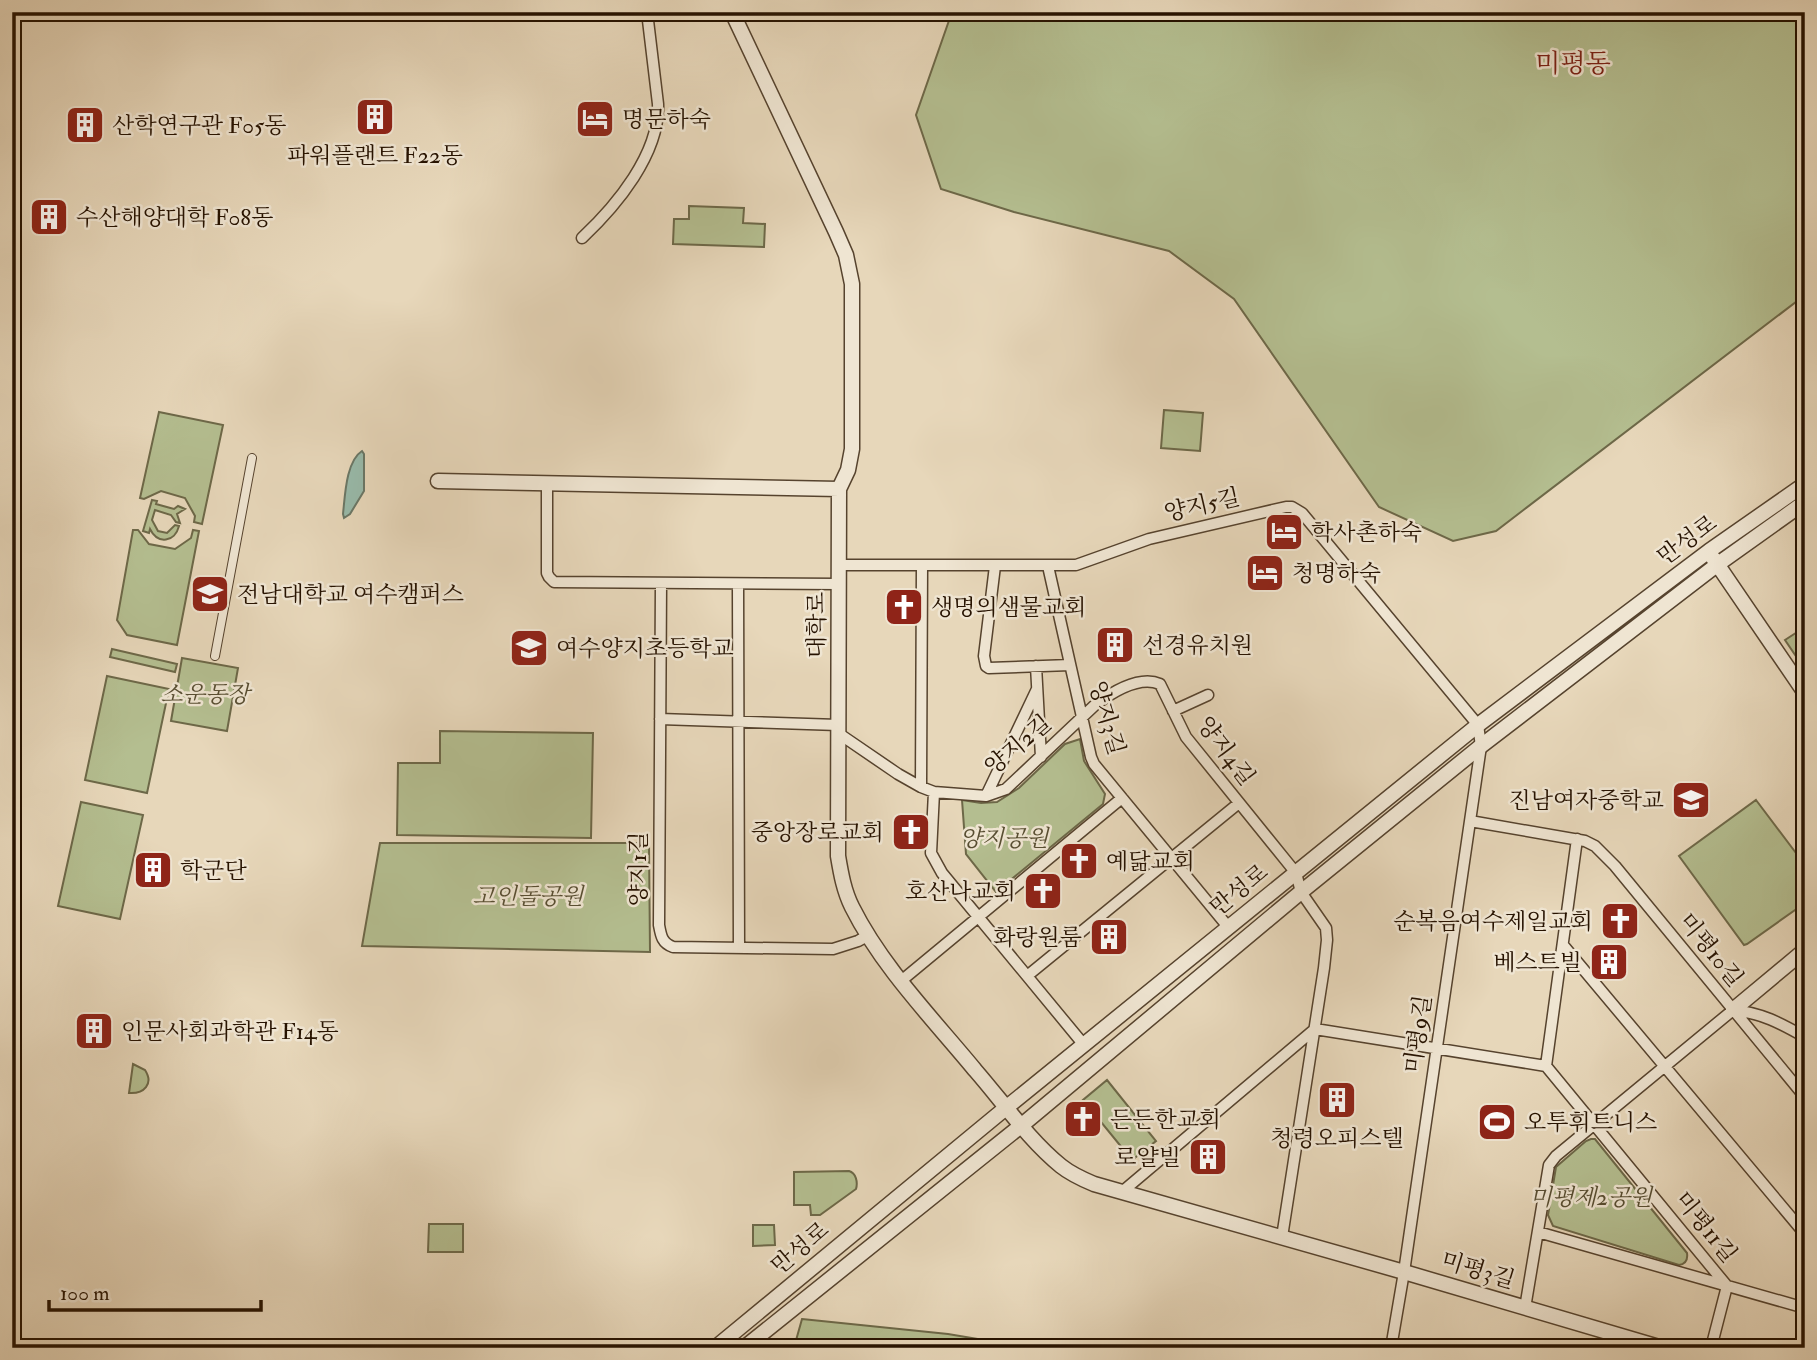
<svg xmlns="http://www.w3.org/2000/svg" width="1817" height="1360" font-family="'IM FELL Double Pica','Noto Serif KR',serif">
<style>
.green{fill:#b4be90;stroke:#6d6848;stroke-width:2}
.water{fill:#98baaa;stroke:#6a7766;stroke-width:2}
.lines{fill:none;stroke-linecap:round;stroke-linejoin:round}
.pedestrian-casing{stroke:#56432e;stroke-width:10}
.minor-casing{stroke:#56432e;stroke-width:13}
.tertiary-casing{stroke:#56432e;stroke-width:17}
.pedestrian{stroke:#efe5d2;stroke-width:8}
.minor{stroke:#efe5d2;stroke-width:10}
.tertiary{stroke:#efe5d2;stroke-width:14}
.labels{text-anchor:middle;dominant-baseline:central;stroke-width:5;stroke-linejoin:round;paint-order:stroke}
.poi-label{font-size:23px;fill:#261200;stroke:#efe5d2;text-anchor:start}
.street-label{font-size:23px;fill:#261200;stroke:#efe5d2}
.park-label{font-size:23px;font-style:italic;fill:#584e32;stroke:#efe5d2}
.quarter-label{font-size:26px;fill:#7a1f14;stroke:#efe5d2}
</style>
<rect width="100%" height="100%" fill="#e7d7ba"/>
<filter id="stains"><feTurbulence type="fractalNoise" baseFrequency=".00286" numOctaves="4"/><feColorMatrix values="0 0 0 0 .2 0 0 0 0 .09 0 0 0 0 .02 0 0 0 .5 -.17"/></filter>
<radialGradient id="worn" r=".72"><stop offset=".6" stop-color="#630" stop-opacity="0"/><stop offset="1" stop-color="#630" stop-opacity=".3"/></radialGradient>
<!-- green -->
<path class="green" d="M952,12H1805V295L1496,531L1453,541L1379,507L1234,299L1169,251L1014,212L941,189L916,115Z
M689,206L744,208L743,223L765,224L764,247L673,244L674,219H689Z
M1164,410L1203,413L1200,451L1161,448Z
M159,412L223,425L202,524L194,522L195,516L185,498L161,491L144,499L140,498Z
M152,500L157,501L156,504L174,509L178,506L185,509L177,514L180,523L176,522L171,515L155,510L152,520L158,531L167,533L175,525L179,526C175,542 158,545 150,529L149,533L143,531Z
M133,530H138L149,544L175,549L191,538L193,530L199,531L177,645L127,635L117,620Z
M1805,627V668H1804L1785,640Z
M112,649L177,664L175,672L110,657Z
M182,658L238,668L227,731L171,721Z
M107,676L169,689L147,793L85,780Z
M440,731L593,733L591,838L397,835L398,763H440Z
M1080,739L1084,761L1105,794L1103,804L996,892L966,854L962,800L981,803L997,802L1019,788L1065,744Z
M1756,800L1805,865V903L1747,944L1744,945L1679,856Z
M81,802L143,815L120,919L58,906Z
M380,843H649L650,952L362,946Z
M133,1064L145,1070C154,1084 144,1094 129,1093Z
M1107,1080L1156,1141L1132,1160L1083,1100Z
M1591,1139H1595L1687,1253C1688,1260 1686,1264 1679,1265L1553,1226L1548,1215L1556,1167L1586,1141Z
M849,1171C856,1173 858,1182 856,1189L820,1215H811L810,1205H794V1172Z
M429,1224H463V1252H428Z
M753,1225H774L775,1245L753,1246Z
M802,1319L948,1334L1032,1348H829L795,1344Z"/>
<!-- water -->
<path class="water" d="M362,451L364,454V491L350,514L344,518L343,514C345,496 346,461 362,451Z"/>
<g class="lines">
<!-- pedestrian casing -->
<g class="pedestrian-casing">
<path id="pedestrian" d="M215,656L252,458"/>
</g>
<!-- minor casing -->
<g class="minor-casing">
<path id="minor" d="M582,238C616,206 660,154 658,104L647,12
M547,483V573L549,577L554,582L839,584
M839,565H1076L1149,539L1286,507H1292L1302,513L1478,725L1481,746L1404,1272L1391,1348
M995,566L984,656L986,666L989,668L1070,665
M1048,566L1091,757L1094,764L1229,928
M661,583L659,925C661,936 662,943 673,947L833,949L858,941L869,935
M738,584L739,948
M1036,666L1041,757
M1173,711L1208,695
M660,719L838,725
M838,733L898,774L921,787L934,792L986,796L1006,789L1095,705C1111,693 1139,675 1160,684L1186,737L1296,873L1301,892L1326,928L1327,940L1324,968L1282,1237
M921,787L922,565
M934,792L931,853L942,873L1084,1045
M986,796L1037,689
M1470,821L1585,841L1595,846L1615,866L1805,1097
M1563,945L1805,1234
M1027,976L1239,803
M901,981L1122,798
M1315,1029L1546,1066L1727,1286
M1546,1066L1577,839
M1123,1191L1315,1029
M1538,1232L1805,1308
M1525,1308L1549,1165L1556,1156L1733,1010C1762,1013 1780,1023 1805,1037
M1711,1348L1727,1286"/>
</g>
<!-- tertiary casing -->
<g class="tertiary-casing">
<path id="tertiary" d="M732,12L836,232L846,255L852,284V449L848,470L839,489L838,856C841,874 844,891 852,907C882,967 933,1019 975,1070C1003,1102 1028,1139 1061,1166C1071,1174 1082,1179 1094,1184L1404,1272L1662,1348
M438,481L839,489
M1713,558L1805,693
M1733,1010L1805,950
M715,1348L1007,1107L1478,725L1709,551L1805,484
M744,1348L1022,1125L1301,892L1481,746L1718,564L1805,502"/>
</g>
<!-- pedestrian -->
<use href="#pedestrian" class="pedestrian"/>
<!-- minor -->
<use href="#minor" class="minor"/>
<!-- tertiary -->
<use href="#tertiary" class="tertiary"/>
</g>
<!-- icons -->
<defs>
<g id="building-square" transform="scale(2.0125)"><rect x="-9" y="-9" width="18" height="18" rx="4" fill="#8f2418" stroke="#efe5d2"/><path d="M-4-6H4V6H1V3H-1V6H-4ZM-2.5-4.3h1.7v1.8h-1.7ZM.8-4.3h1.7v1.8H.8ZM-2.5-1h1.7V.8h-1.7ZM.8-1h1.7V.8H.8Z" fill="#fff"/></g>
<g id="hotel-square" transform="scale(2.0125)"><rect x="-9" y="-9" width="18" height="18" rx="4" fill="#8f2418" stroke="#efe5d2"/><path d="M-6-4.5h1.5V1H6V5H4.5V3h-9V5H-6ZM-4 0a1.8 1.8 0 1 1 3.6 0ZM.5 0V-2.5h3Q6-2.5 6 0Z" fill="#fff"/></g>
<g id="university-square" transform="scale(2.0125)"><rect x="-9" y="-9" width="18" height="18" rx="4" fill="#8f2418" stroke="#efe5d2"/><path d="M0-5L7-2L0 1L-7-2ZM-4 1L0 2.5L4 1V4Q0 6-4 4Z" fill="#fff"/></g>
<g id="church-square" transform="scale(2.0125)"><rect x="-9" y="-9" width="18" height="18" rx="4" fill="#8f2418" stroke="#efe5d2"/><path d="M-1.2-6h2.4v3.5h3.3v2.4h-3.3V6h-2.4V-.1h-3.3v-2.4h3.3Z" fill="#fff"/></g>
<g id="school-square" transform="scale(2.0125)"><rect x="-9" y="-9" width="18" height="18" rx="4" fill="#8f2418" stroke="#efe5d2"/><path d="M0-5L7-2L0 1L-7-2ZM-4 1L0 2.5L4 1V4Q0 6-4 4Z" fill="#fff"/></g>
<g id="stadium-square" transform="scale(2.0125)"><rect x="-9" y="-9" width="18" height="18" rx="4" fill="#8f2418" stroke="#efe5d2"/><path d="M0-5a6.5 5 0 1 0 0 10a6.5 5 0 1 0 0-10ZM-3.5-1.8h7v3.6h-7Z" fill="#fff"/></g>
</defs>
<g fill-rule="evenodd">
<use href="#building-square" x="375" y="117"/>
<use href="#hotel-square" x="595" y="119"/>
<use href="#building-square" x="85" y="125"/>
<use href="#building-square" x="49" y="217"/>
<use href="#hotel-square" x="1284" y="532"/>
<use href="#hotel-square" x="1265" y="573"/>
<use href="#university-square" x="210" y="594"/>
<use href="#church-square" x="904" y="607"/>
<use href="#building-square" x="1115" y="645"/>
<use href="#school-square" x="529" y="648"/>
<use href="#school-square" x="1691" y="800"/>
<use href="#church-square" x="911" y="832"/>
<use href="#church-square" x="1079" y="861"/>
<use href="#building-square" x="153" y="870"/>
<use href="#church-square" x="1043" y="891"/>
<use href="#church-square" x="1620" y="921"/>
<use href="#building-square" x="1109" y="937"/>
<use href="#building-square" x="1609" y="962"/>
<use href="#building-square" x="94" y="1031"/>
<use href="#building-square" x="1337" y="1100"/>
<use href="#church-square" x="1083" y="1119"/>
<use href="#stadium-square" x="1497" y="1122"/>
<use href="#building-square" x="1208" y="1157"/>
</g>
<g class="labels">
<!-- poi labels -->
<g class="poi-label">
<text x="622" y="119">명문하숙</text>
<text x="112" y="125">산학연구관 F05동</text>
<text x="375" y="155" text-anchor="middle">파워플랜트 F22동</text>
<text x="76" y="217">수산해양대학 F08동</text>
<text x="1311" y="532">학사촌하숙</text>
<text x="1292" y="573">청명하숙</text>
<text x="237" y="594">전남대학교 여수캠퍼스</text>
<text x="931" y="607">생명의샘물교회</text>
<text x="1142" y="645">선경유치원</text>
<text x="556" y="648">여수양지초등학교</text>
<text x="1664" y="800" text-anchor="end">진남여자중학교</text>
<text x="884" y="832" text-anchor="end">중앙장로교회</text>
<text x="1106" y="861">예닮교회</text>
<text x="180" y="870">학군단</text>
<text x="1016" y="891" text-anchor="end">호산나교회</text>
<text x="1593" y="921" text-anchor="end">순복음여수제일교회</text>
<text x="1082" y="937" text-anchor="end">화랑원룸</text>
<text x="1582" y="962" text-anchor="end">베스트빌</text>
<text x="121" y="1031">인문사회과학관 F14동</text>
<text x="1110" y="1119">든든한교회</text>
<text x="1524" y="1122">오투휘트니스</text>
<text x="1337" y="1138" text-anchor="middle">청령오피스텔</text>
<text x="1181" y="1157" text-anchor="end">로얄빌</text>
</g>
<!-- street labels -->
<g class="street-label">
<text transform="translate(1202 505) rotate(-13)">양지5길</text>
<text transform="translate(1687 540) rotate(-36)">만성로</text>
<text transform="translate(816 625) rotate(-90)">대학로</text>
<text transform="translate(1107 718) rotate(74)">양지3길</text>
<text transform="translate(1018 745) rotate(-40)">양지2길</text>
<text transform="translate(1226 751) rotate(53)">양지4길</text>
<text transform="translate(638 869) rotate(-90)">양지1길</text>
<text transform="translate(1239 890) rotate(-39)">만성로</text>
<text transform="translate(1711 950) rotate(51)">미평10길</text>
<text transform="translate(1418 1034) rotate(-82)">미평9길</text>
<text transform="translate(1706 1227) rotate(51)">미평11길</text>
<text transform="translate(800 1248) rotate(-40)">만성로</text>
<text transform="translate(1478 1270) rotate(17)">미평3길</text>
</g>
<!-- park labels -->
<g class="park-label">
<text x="205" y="694">소운동장</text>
<text x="1004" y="838">양지공원</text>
<text x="528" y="896">고인돌공원</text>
<text x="1591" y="1197">미평제2공원</text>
</g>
<!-- quarter labels -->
<g class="quarter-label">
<text x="1573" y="64">미평동</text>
</g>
</g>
<!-- margin -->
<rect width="1817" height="1360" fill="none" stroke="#e7d7ba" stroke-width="42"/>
<rect x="14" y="14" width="1789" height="1332" fill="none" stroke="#261200" stroke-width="3.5"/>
<rect x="21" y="21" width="1775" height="1318" fill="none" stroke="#261200" stroke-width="2"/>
<!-- scale -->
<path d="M49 1300v10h212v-10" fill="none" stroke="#261200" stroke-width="3.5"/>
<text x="60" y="1300" font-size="21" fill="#261200" stroke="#efe5d2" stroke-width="5" paint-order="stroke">100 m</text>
<rect width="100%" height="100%" filter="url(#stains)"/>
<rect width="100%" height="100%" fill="url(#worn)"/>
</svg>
